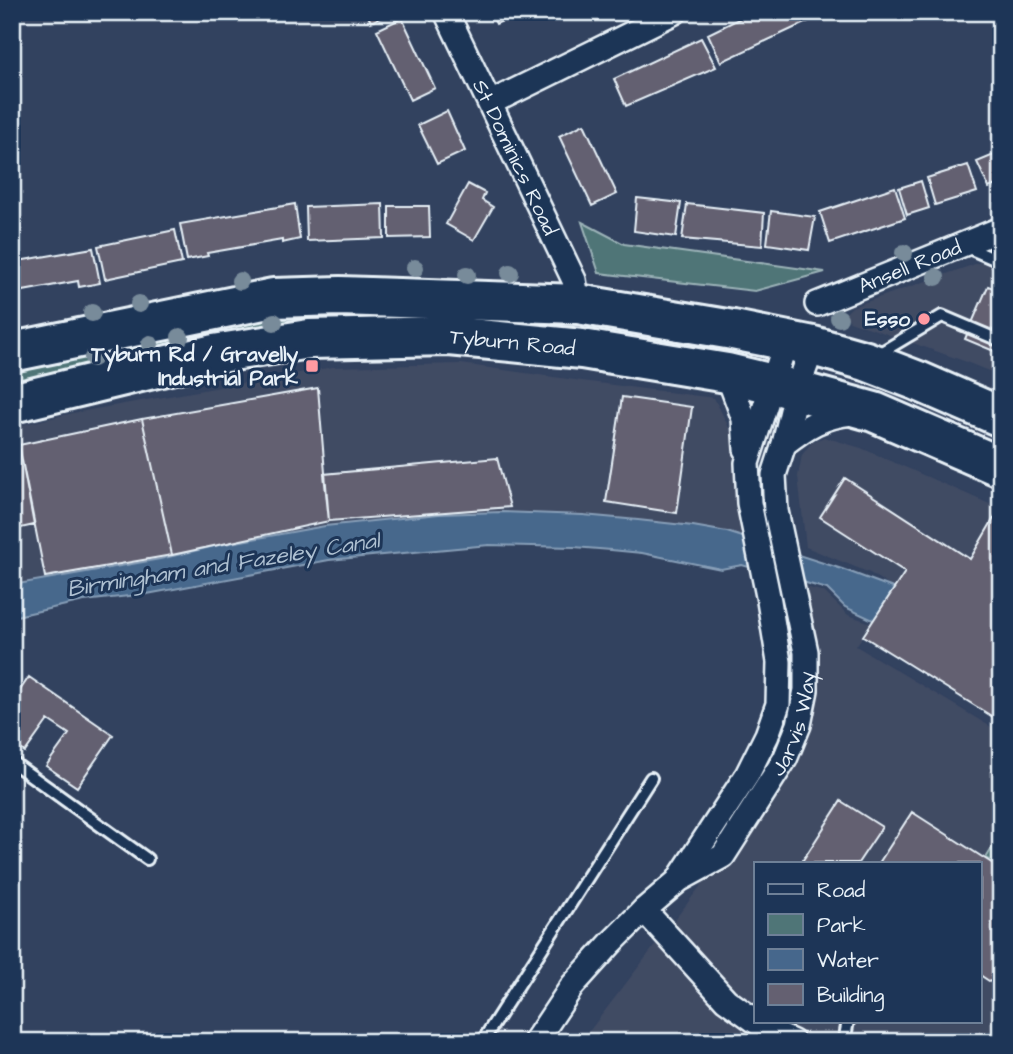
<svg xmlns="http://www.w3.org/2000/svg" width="1013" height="1054" font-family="'Architects Daughter',sans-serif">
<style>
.built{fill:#414b64;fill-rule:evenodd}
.green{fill:#4f7577;stroke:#9cb3b8;stroke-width:2}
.water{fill:#46678c;stroke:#879eb7;stroke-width:2}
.building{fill:#646071;stroke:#e8f1f8;stroke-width:2}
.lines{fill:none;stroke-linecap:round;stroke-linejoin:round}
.lane-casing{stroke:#e8f1f8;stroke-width:16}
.street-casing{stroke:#e8f1f8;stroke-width:28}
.highway-casing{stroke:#e8f1f8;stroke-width:44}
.lane{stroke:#1d3557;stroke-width:10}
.street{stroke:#1d3557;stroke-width:23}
.highway{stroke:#1d3557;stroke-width:38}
.tree{fill:#788b9a}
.poi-dot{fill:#ff9aa2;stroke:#1d3557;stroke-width:2.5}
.labels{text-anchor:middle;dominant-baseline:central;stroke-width:6;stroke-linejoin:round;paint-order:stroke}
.street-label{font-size:21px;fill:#e8f1f8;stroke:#1d3557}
.poi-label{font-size:21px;font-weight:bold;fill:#e8f1f8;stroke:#1d3557;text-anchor:end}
.water-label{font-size:23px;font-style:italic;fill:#afc1d2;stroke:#1d3557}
</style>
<rect width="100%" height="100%" fill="#32425f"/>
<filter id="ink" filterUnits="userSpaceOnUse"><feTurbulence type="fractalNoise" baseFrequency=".0143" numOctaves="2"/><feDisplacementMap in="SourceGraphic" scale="14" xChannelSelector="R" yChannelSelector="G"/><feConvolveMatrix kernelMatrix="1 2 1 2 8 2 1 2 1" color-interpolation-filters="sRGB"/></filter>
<g filter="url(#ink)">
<!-- built -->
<path class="built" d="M981,262L1001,270V376L964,361L850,321L846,317V313L852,307Z
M461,364L582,381L714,398L747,463L756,541L727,532L693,526L583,515L502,512L439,514L325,526L219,545L160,559L12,585V427L73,413L333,367Z
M824,437L861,448L1001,509V722L863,636L856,646L1001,733V834L987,858L1001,866V1042H581L722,858L800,727L791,583L824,592L848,615L871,623L893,588L870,573L806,547L798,476L802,455L812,442ZM756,863H980V1021H756Z"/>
<!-- green -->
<path class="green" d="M582,222L624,244L825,272L755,291L599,273Z
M387,317L522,325L372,329L12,395V366L239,320Z
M1001,834V866L986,858Z"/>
<!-- water -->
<path class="water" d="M502,512L583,515L638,520L693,526L727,532L842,569L893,588L1001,653V695L873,620L845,607L827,589L742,565L721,569L642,553L611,550L574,547L489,545L329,560L147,594L84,601L12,617V585L160,559L219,545L325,526L439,514Z"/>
<!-- building -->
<path class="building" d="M12,12H31L12,21Z
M366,12H393L371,22Z
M490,12H522L496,24Z
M753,12H826V13L721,62L708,34Z
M402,18L435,88L410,100L377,30Z
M701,38L716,67L626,106L614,79Z
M447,111L465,151L437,164L418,125Z
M584,124L617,194L592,206L559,136Z
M1001,152V183L989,188L977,162Z
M968,165L977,192L935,205L927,178Z
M921,181L929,208L907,215L899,188Z
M468,184L485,193L482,200L493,207L474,240L446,224Z
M895,187L905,218L830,243L820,212Z
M637,198L681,203L676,237L634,231Z
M295,204L300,239L282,243V240L207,253L208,256L187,260L180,224Z
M383,204L384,238L307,241L306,207Z
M687,204L764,213L762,246L682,239Z
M389,206H429L430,237L389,238Z
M771,211L815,217L809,250L767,244Z
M175,230L182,263L105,279L98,246Z
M93,248L100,283L79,287L78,281L12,293V262Z
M988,286L1001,291V354L965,339Z
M318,388L329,521L172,555L142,419Z
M622,397L692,407L677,513L606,502Z
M142,419L172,555L45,577L19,445Z
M19,445L34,525L12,530V447Z
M497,458L510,507L329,521L324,474Z
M845,478L970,559L997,513L1001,515V722L863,636L905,572L820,517Z
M29,677L113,735L77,787L46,766L69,734L48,720L25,752L12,743V702Z
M841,801L882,827L858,863H801Z
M912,812L1001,869V989L980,975V863H879Z"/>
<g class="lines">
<!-- lane casing -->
<g class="lane-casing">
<path id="lane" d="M964,246L1001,262
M875,356L942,316L1001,341
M12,762L147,859
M482,1042L651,778
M844,1042L848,1021"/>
</g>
<!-- street casing -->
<g class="street-casing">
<g id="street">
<path id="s1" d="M446,12L574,280L578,304"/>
<path d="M490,103L675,12"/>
<path id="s2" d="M817,304L1001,229"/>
<path d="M727,373L744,419L746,449"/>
<path d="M784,444C807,426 823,416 852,413"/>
<path d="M680,877L747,775L767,735L778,704L779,662L769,601L749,503L747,463L786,341"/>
<path d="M644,910L726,1000L769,1031L793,1042"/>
<path id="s3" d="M535,1042L573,985L611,943L644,910L679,880L723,856L785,759L799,725L806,690V652L776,511L774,475L784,444L797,390L813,346"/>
</g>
</g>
<!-- highway casing -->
<g class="highway-casing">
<g id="highway">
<path d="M12,352L273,298L340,296L578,304L733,330L813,346L866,361L918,381L1001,417"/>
<path id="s4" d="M12,403L214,354L309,339L449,336L582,349L727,373L773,384L874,412L1001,467"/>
</g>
</g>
<!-- lane -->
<use href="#lane" class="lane"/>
<!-- street -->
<use href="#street" class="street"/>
<!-- highway -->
<use href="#highway" class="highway"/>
</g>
<!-- trees -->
<g class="tree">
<circle cx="904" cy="253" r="9"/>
<circle cx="415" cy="268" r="9"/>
<circle cx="510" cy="273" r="9"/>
<circle cx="467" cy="275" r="9"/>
<circle cx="936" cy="277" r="9"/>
<circle cx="240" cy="281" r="9"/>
<circle cx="139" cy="304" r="9"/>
<circle cx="92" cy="313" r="9"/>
<circle cx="839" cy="318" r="9"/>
<circle cx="274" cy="322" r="9"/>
<circle cx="180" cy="337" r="9"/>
<circle cx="150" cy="344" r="9"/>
<circle cx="93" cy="358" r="9"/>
</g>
</g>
<!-- markers -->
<g class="poi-dot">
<circle cx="924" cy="319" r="7"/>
<rect x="305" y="359" width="14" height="14" rx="3.5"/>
</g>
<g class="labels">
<!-- street labels -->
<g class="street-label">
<text stroke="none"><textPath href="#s1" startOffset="161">St Dominics Road</textPath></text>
<text stroke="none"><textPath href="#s2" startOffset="100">Ansell Road</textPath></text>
<text stroke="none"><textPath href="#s4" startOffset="508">Tyburn Road</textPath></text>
<text stroke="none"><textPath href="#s3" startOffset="420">Jarvis Way</textPath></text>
</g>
<!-- poi labels -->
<g class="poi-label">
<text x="910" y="319">Esso</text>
<text x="298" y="354">Tyburn Rd / Gravelly<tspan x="298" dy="24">Industrial Park</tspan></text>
</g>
<!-- water labels -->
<g class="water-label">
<text transform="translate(223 565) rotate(-9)">Birmingham and Fazeley Canal</text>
</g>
</g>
<!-- margin -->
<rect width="1013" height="1054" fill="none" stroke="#1d3557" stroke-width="42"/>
<rect x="21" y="21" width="971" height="1012" fill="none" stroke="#e8f1f8" stroke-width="2.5" filter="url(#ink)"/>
<!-- legend -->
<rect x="754" y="862" width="228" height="161" fill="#1d3557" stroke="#6e8097" stroke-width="2"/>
<rect x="768" y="884" width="35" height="10" fill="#1d3557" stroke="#6e8097" stroke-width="2"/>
<text x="817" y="897" font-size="21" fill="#e8f1f8">Road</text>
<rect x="768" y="914" width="35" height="21" fill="#4f7577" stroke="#6e8097" stroke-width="2"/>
<text x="817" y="932" font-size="21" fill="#e8f1f8">Park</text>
<rect x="768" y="949" width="35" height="21" fill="#46678c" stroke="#6e8097" stroke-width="2"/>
<text x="817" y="967" font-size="21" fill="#e8f1f8">Water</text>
<rect x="768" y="984" width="35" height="21" fill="#646071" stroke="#6e8097" stroke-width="2"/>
<text x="817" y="1002" font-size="21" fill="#e8f1f8">Building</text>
</svg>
